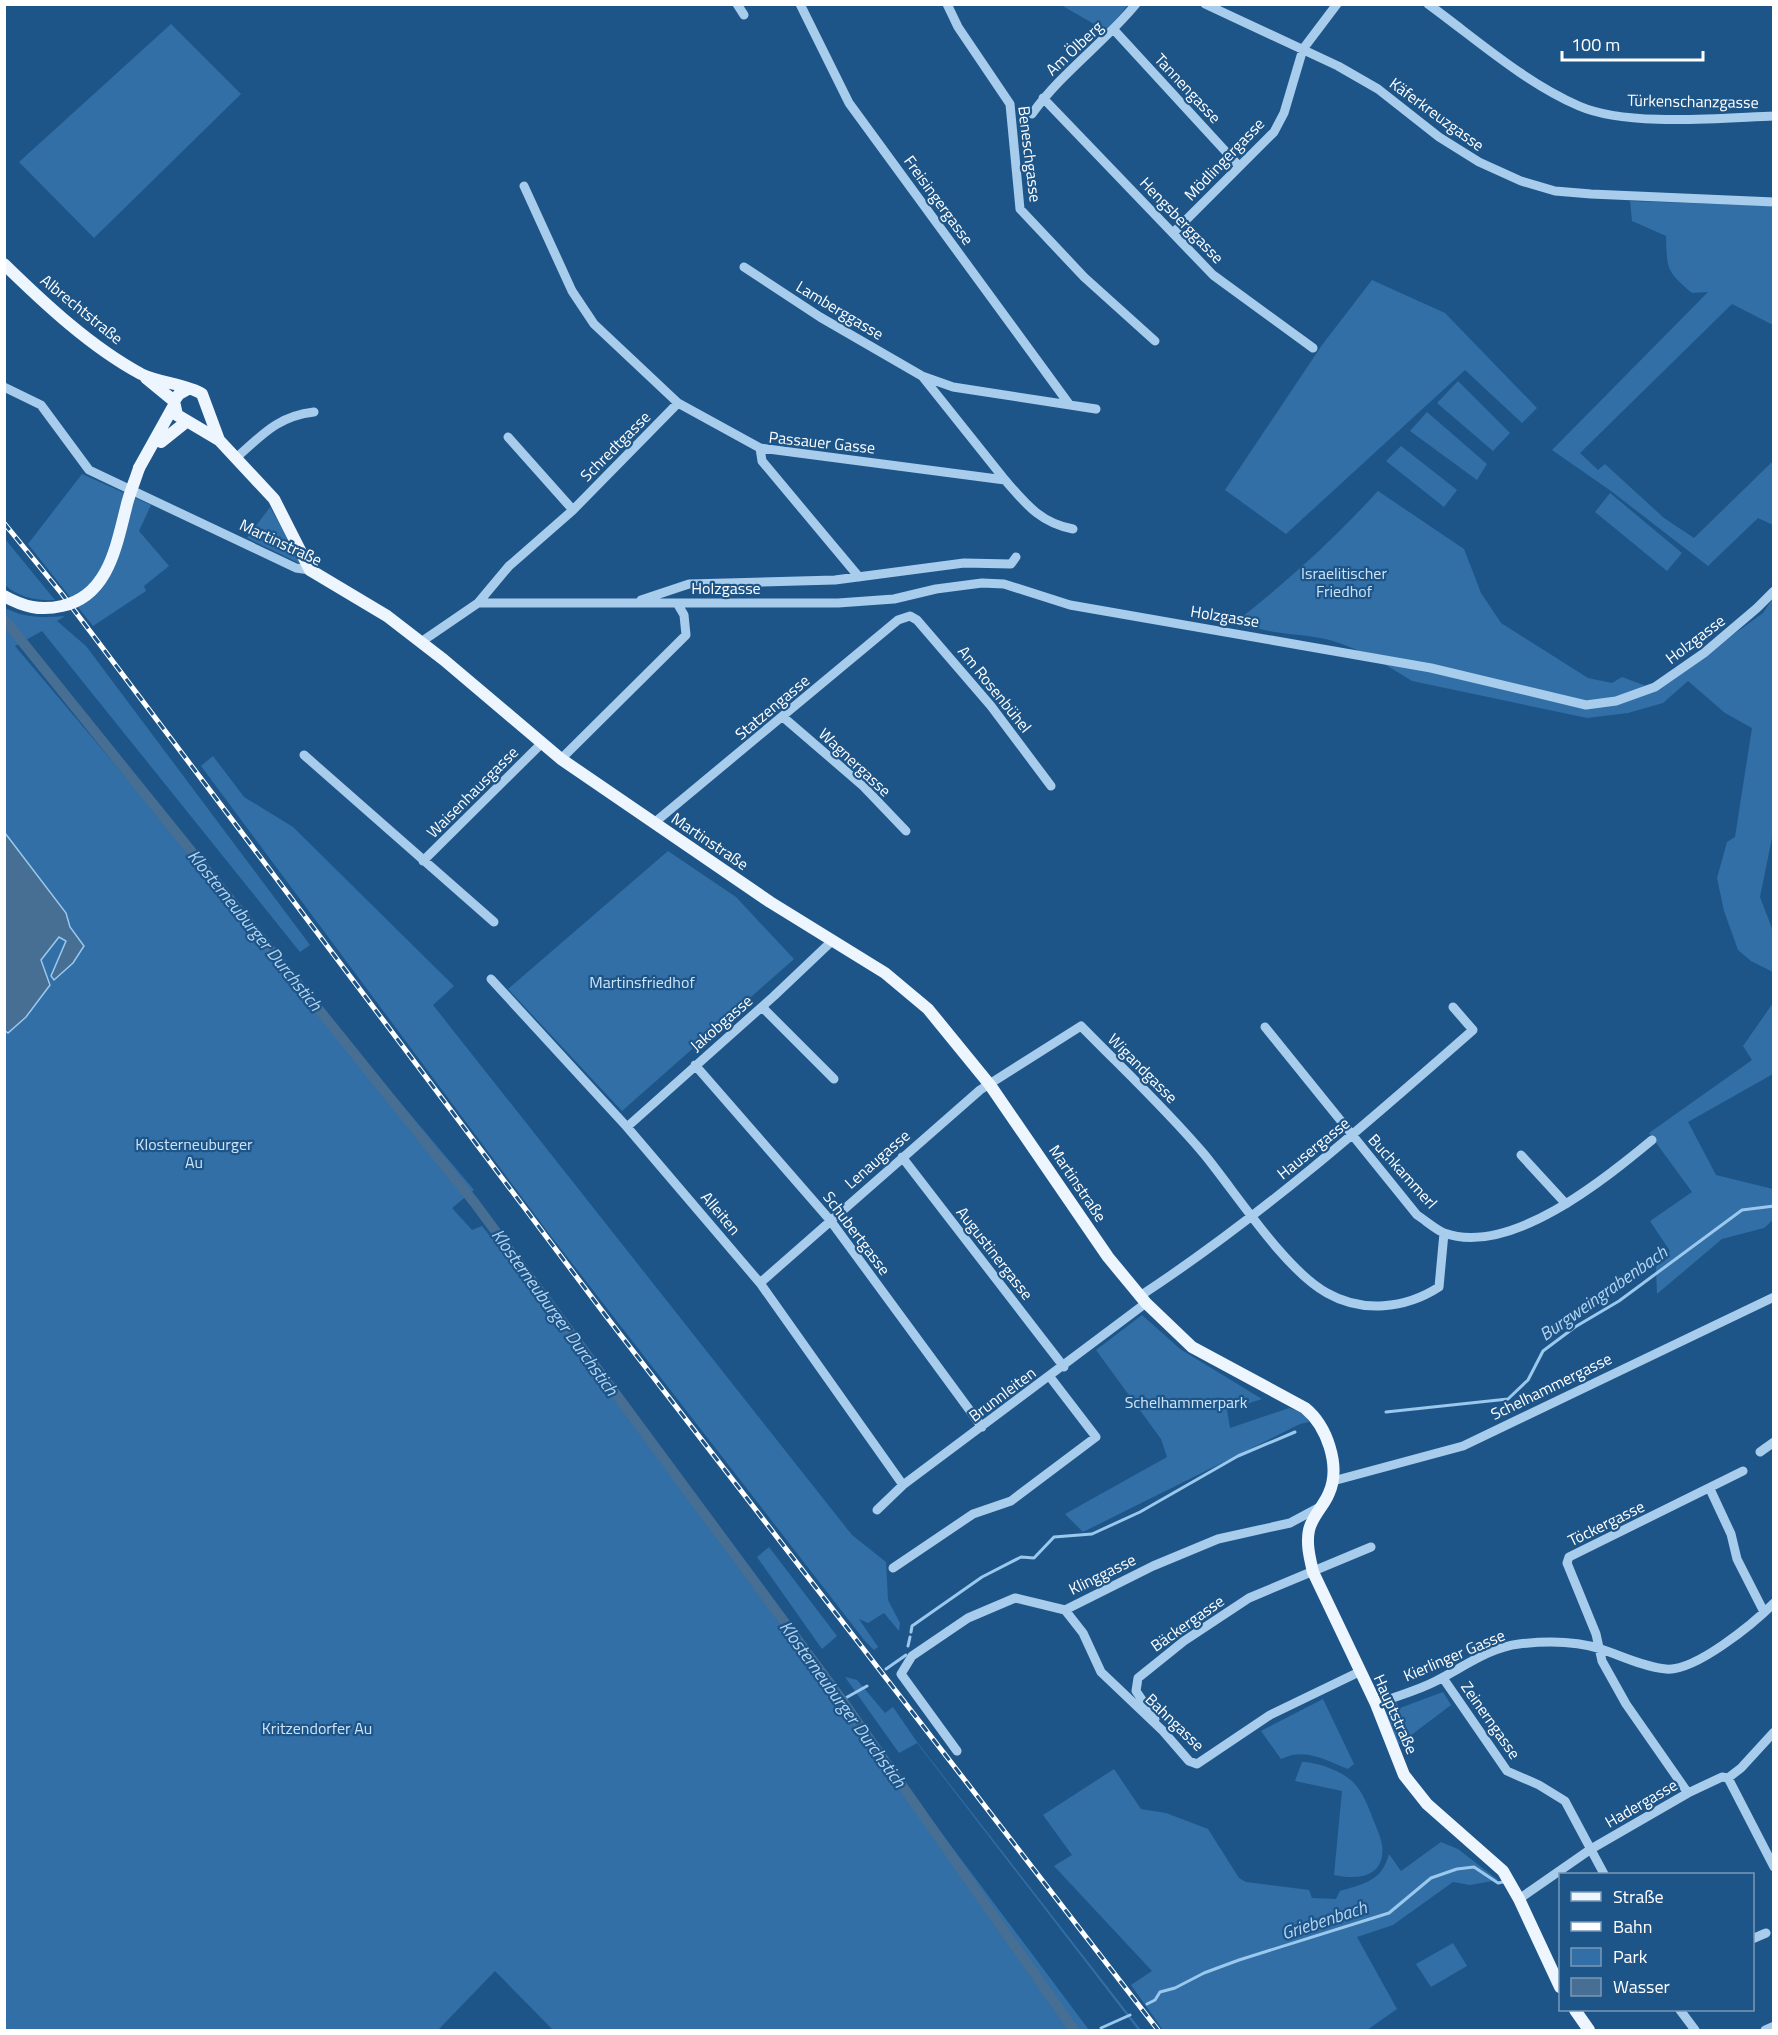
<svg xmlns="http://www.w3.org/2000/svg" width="1778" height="2035" font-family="'Titillium Web',sans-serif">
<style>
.green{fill:#316fa6}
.water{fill:#476e93;stroke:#9bc8ed;stroke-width:1.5}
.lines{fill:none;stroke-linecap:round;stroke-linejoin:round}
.stream{stroke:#9bc8ed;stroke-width:3}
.canal{stroke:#476e93;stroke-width:10}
.minor{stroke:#a8cceb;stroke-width:9}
.major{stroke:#edf5fe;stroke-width:12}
.rail-casing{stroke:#fff;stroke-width:5}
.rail{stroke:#1e5588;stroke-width:3;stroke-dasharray:9;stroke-linecap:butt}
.major-bridge{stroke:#edf5fe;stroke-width:12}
.labels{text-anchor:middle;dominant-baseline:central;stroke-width:4.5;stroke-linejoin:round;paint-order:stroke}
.street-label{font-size:16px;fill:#fff;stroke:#1e5588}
.park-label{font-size:16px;fill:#cde4f8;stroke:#1e5588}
.water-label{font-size:18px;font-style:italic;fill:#b4d5f2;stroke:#1e5588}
</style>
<rect width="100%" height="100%" fill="#1e5588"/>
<!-- green -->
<path class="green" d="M1061,5H1128L1106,31Z
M171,24L241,94L94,238L19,162Z
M1630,201L1773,206V325L1732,304L1580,453L1598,470L1605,464L1664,518L1694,538L1773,461V525L1758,518L1708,566L1611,491L1552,450L1708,292L1692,293C1666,271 1667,269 1666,236L1632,221Z
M1372,280L1445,313L1537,408L1522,423L1465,370L1286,534L1225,490L1322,345Z
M1458,381L1510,433L1493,451L1437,403Z
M1427,412L1487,464L1477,480L1410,431Z
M1401,446L1457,490L1444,507L1386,461Z
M82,474L151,505L139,531L169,566L144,586L146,591L93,626L28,544Z
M1378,491L1464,549L1481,593L1501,623L1588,678L1612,683L1622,677L1657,690L1763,613L1773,598L1774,828L1760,897L1773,931V972L1751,961L1738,950L1724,911L1717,878L1727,842L1735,837L1752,728L1725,713L1688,681L1663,703L1628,713L1587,718L1412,681C1388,666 1360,649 1333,641C1301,632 1267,637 1238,620C1288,581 1335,538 1378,491Z
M1610,493L1682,553L1667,571L1595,512Z
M270,507L303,565L247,538Z
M4,539H5L55,600C37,601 18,597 5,585Z
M5,608C24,618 43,618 65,616L57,621L86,646L310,945L300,952L42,631L15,646L474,1190L452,1208L472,1230L482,1226L568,1334L1089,2030H553L495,1971L438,2030H5V1030L8,1032L26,1017L50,985L41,960L59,937L67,941L52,976L54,980L83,946L70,927L66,913L5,833Z
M213,756L244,797L293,827L454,986L433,1005L852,1535L886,1562L888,1600L900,1623L899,1631L884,1613L868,1623L859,1619L878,1647L874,1650L865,1641L547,1231L201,766Z
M668,851L736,897L794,959L622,1111L508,989Z
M1773,1003V1074L1688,1122L1716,1175L1773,1189V1220L1764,1228L1722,1239L1657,1294L1656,1267L1670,1251L1650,1221L1692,1192L1649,1133L1752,1060L1743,1046Z
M1142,1315L1180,1349L1262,1399L1227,1410L1230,1428L1289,1408L1300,1411L1313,1421L1300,1424L1083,1532L1065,1514L1167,1457L1161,1439L1096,1350Z
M769,1547L837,1636L822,1649L757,1557Z
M845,1677L857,1680L885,1713L893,1707L917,1742L1141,2030H1138L917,1743L899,1753Z
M1443,1692L1451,1705L1398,1745L1386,1713L1390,1704L1396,1702L1400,1708Z
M1323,1699L1354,1764L1348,1769C1325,1760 1305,1747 1281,1759L1261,1731Z
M1302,1762C1317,1762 1342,1771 1353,1782C1363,1792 1368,1806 1373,1819C1376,1827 1381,1837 1382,1845C1386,1878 1357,1880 1334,1875L1342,1791L1295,1781Z
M1114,1769L1141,1809L1166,1813L1208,1829L1239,1878L1246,1882L1309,1890L1312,1898L1336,1899L1340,1891C1364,1884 1382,1881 1389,1854L1401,1871L1441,1842L1458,1849L1498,1880L1470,1885L1453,1882L1393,1925L1357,1937L1397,2009L1367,2030H1163L1131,1985L1152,1971L1054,1866L1072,1855L1043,1815Z
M1453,1943L1467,1966L1431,1987L1416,1964Z"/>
<!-- water -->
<path class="water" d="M5,833L66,913L70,927L84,946L73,963L54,980L51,976L66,941L59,937L41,960L50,985L26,1017L8,1033L4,1030Z"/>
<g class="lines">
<!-- stream -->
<path class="stream" d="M1386,1412L1508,1399L1528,1380L1543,1351L1575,1327L1619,1301L1742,1210L1774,1206
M911,1632L912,1626L982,1577L1021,1557L1034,1558L1054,1537L1092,1534L1140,1512L1238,1456L1295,1432
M908,1646L910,1637
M886,1669L906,1655
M842,1700L867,1686
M1147,2004L1155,2000L1160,1992L1175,1988L1204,1973L1239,1960L1389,1913L1431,1878L1457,1869L1474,1867L1498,1883L1503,1882
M1101,2028L1130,2015"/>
<!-- canal -->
<path class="canal" d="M4,619L474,1202L842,1700L1074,2030"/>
<!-- minor -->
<path class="minor" d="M737,4L744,15
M800,4L849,103L1069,404
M947,4L958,27L1010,104L1020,209L1084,277L1155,341
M1205,4L1338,66L1378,89L1439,137L1479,162L1521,181L1555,191L1591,194L1774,202
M1428,4C1476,39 1524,82 1579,106C1627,127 1720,118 1774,116
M1115,31L1239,166
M1043,98L1213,275L1313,348
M1032,114C1061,73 1104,43 1136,4
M524,186L572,291L594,324L678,403L760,448
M1173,233L1274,132L1284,113L1303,49L1337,4
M744,267L820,317L922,376
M4,387L41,405L89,470L296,568L310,570
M508,437L573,510
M236,458C262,435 278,416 314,412
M1005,480L922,376L953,387L1096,409
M859,577L762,461L760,448L1005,480C1025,503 1040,523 1073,529
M641,600L689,584L835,580L964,563L1011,564L1016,557
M478,603L509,566L573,510L678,403
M421,642L478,603H838L894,599L936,589L982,583L1004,584L1070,605L1431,668L1586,705L1616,701L1655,687L1704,653L1757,608L1774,591
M783,717L862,785L906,831
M304,755L494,922
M561,759L686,635L684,615L677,603
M654,823L898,620L910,616L917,620L991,706L1051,786
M423,861L542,743
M491,979L627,1127L760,1283L903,1485
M762,1007L834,1079
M1265,1027L1417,1215C1425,1220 1435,1229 1444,1233C1510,1257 1605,1179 1652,1140
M695,1065L830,1220L982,1427
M627,1127L774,996L832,941
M1521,1155L1566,1204
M902,1157L1064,1367
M760,1283L980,1090L1081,1026C1122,1068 1166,1109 1204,1154C1236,1193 1285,1270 1327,1293C1362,1313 1405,1309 1439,1287L1444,1233
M1140,1296C1259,1218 1366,1124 1473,1030L1453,1007
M1760,1452L1774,1442
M1333,1481L1463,1446L1774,1297
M1710,1489L1731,1534L1737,1559L1764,1612
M877,1510L903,1485L1146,1303
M893,1568L973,1514L1011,1501L1096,1437L1050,1377
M1065,1610L1083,1633L1101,1672L1163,1731L1189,1761L1197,1764L1270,1715L1359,1672
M1443,1678L1507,1771L1539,1785L1565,1801L1604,1874
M1376,1704C1396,1696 1417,1691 1436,1681C1462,1668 1490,1647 1519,1644C1545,1641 1576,1641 1601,1649C1622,1656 1644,1667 1666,1669C1695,1672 1754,1623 1774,1603
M1155,1719L1136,1691L1138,1678L1184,1641L1249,1598L1371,1547
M957,1751L901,1674L912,1656L968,1618L1015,1598L1065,1610L1153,1566L1218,1539L1290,1523L1318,1508
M1728,1778L1774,1867
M1688,1793L1626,1704L1602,1661L1596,1634L1567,1563L1569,1557L1743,1471
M1519,1899L1591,1849L1688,1793L1722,1777L1728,1778L1741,1768L1774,1732
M1752,1939L1766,1933
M1680,2010L1695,2030
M1765,2030L1774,2026"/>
<!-- major -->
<path class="major" d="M4,264C45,304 91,347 141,374C159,383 187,384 202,394L219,440
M146,378L174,401
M188,389L179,394L174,401L177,415L219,440L274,499L310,570L387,616L444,660L561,759L770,902L885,973L928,1009L990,1085L1108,1257L1146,1303L1192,1347L1305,1408C1327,1426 1341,1466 1329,1493C1324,1506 1312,1516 1309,1530C1306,1544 1310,1559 1313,1572L1376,1704L1404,1775L1427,1804L1503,1871L1519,1899L1560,1987
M161,442L186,422
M139,468L173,407
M1575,2010L1589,2030"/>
<!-- rail casing -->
<g class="rail-casing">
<path id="rail" d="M4,523L62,594L606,1316L1158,2030"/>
</g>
<!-- rail -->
<use href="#rail" class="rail"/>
<!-- major-bridge -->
<path class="major-bridge" d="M4,596C24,607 40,611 62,606C108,596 116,547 126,508C129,494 135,481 139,468"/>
</g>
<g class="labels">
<!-- street labels -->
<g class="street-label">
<text transform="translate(1074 48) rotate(-43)">Am Ölberg</text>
<text transform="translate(1188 88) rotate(47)">Tannengasse</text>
<text transform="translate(1693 101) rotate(1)">Türkenschanzgasse</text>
<text transform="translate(1437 114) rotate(36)">Käferkreuzgasse</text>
<text transform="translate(1030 154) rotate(83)">Beneschgasse</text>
<text transform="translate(1224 159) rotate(-46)">Mödlingergasse</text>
<text transform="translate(939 200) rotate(54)">Freisingergasse</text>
<text transform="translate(1182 220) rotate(46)">Hengsberggasse</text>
<text transform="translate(82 309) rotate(39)">Albrechtstraße</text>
<text transform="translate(840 310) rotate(31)">Lamberggasse</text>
<text transform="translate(822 442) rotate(6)">Passauer Gasse</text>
<text transform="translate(615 446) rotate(-45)">Schredtgasse</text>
<text transform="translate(281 542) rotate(25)">Martinstraße</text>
<text x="726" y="588">Holzgasse</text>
<text transform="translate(1225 616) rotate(9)">Holzgasse</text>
<text transform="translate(1695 639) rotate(-37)">Holzgasse</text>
<text transform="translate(995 689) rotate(51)">Am Rosenbühel</text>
<text transform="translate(772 707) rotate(-40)">Statzengasse</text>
<text transform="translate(855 762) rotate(43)">Wagnergasse</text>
<text transform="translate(472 792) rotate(-45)">Waisenhausgasse</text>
<text transform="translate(710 841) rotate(34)">Martinstraße</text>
<text transform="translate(721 1023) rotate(-41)">Jakobgasse</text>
<text transform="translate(1143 1068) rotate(45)">Wigandgasse</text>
<text transform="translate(1313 1148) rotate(-39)">Hausergasse</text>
<text transform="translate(877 1159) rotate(-41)">Lenaugasse</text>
<text transform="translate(1403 1171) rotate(48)">Buchkammerl</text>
<text transform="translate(1078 1183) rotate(56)">Martinstraße</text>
<text transform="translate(721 1213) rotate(50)">Alleiten</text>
<text transform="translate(857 1233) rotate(53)">Schubertgasse</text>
<text transform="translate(995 1253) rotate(52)">Augustinergasse</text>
<text transform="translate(1551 1386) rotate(-26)">Schelhammergasse</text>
<text transform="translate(1002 1394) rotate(-37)">Brunnleiten</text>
<text transform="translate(1606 1523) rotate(-26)">Töckergasse</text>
<text transform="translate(1102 1574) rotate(-26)">Klinggasse</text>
<text transform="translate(1187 1623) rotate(-35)">Bäckergasse</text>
<text transform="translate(1454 1655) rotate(-23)">Kierlinger Gasse</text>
<text transform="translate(1396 1714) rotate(66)">Hauptstraße</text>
<text transform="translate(1491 1720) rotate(55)">Zeinerngasse</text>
<text transform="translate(1175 1722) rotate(44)">Bahngasse</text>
<text transform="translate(1641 1803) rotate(-30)">Hadergasse</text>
</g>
<!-- park labels -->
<g class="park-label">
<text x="1344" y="573">Israelitischer<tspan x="1344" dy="18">Friedhof</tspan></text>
<text x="642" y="982">Martinsfriedhof</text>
<text x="194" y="1144">Klosterneuburger<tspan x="194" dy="18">Au</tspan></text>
<text x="1186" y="1402">Schelhammerpark</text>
<text x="317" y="1728">Kritzendorfer Au</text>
</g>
<!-- water labels -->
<g class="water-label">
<text transform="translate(255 930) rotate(51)">Klosterneuburger Durchstich</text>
<text transform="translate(1603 1293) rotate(-35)">Burgweingrabenbach</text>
<text transform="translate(555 1312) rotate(54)">Klosterneuburger Durchstich</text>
<text transform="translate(843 1704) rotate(54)">Klosterneuburger Durchstich</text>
<text transform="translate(1324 1920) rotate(-18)">Griebenbach</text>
</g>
</g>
<!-- border -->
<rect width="1778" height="2035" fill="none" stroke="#ffffff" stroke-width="12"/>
<!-- legend -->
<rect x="1559" y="1873" width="195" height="138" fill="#1e5588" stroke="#7899b8" stroke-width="1.5"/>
<rect x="1571" y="1892" width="30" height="9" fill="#edf5fe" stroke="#7899b8" stroke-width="1.5"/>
<text x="1613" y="1903" font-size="18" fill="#ffffff">Straße</text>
<rect x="1571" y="1922" width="30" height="9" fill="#ffffff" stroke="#7899b8" stroke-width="1.5"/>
<text x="1613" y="1933" font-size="18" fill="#ffffff">Bahn</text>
<rect x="1571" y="1948" width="30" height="18" fill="#316fa6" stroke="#7899b8" stroke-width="1.5"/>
<text x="1613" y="1963" font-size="18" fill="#ffffff">Park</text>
<rect x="1571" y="1978" width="30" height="18" fill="#476e93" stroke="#7899b8" stroke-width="1.5"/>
<text x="1613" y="1993" font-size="18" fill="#ffffff">Wasser</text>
<!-- scale -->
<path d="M1562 51v9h141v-9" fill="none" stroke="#ffffff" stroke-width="3"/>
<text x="1571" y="51" font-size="18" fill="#ffffff" stroke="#1e5588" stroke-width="4.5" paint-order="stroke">100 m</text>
</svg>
